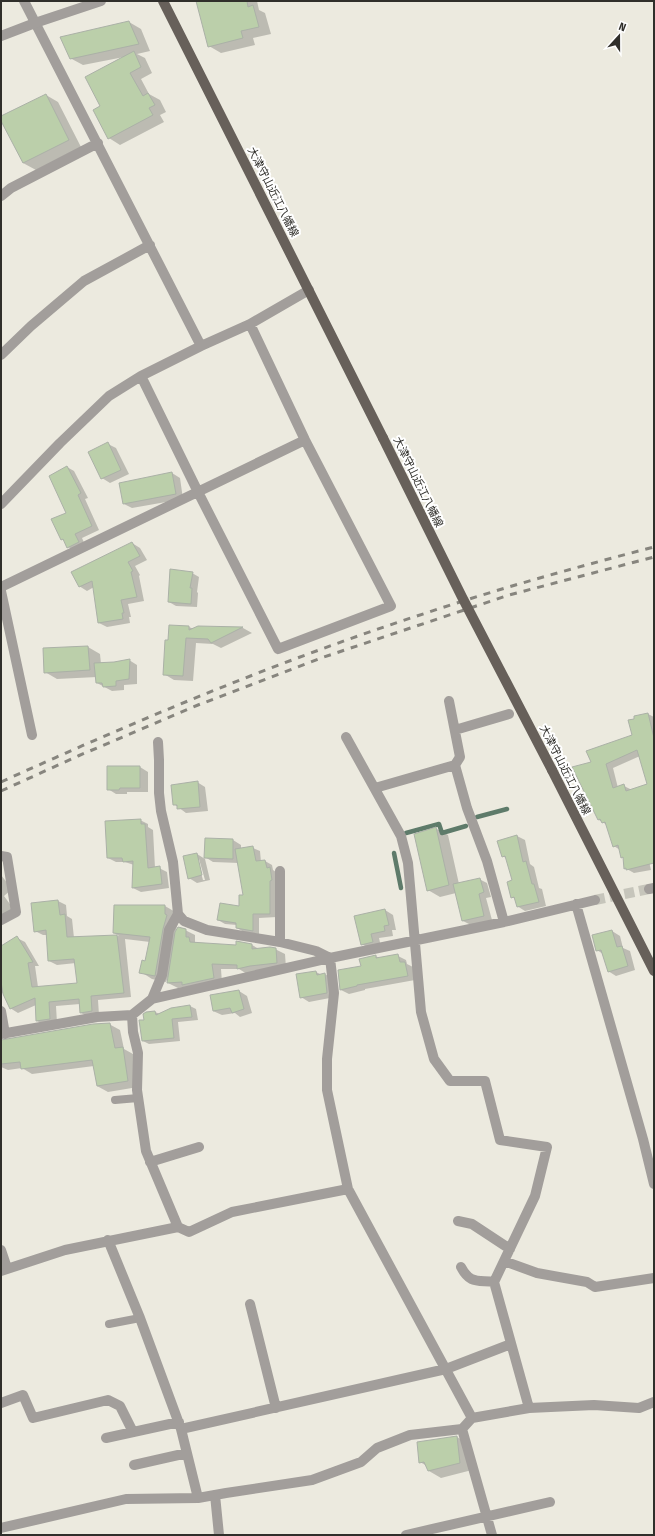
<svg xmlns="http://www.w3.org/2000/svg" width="655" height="1536" font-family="'Fira Sans Condensed','Noto Sans JP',sans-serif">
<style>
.shadow{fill:#0003;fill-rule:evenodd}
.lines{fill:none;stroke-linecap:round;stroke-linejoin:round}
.stream{stroke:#5e7b6a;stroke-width:4.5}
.building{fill:#bbcfaa;stroke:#abb1a7;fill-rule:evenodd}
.minor-tunnel{stroke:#c6c5bb;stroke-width:10;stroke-dasharray:10 5;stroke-linecap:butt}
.service{stroke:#a29e9b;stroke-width:8}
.minor{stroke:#a29e9b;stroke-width:10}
.tertiary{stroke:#a29e9b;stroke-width:10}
.primary{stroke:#67605a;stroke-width:10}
.rail{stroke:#87857e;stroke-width:3;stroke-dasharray:7 7;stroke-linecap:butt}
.primary-bridge{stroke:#67605a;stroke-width:10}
.labels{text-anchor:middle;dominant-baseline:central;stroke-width:4;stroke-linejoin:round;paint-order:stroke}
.street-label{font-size:11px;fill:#302f2b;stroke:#fff}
</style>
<rect width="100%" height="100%" fill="#eceadf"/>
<!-- shadow -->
<path class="shadow" d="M198,1H257L259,10L265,13L271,34L253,38L255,45L221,53L209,46Z
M129,22L141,29L150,51L137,54L145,58L152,73L141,79L149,94L160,100L166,112L160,115L164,122L120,145L109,138L102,106L124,57L83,65L70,58Z
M46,95L58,102L81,147L36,170L23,163L1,118Z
M108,444L116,448L129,474L110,483L102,478Z
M67,467L74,471L88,498L85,499L99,530L82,538L86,547L76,551L68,547L66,542L62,539L68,513Z
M172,473L180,478L183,499L132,508L124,504Z
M132,543L140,548L147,560L135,566L140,575L139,576L144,601L128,604L131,617H129L130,623L107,627L99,623L94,587L87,591L79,586Z
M192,573L199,577L197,592L198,593L197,607L176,606L169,602Z
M170,626L189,627L194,629L198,627L243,628L252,633L221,648L213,644L196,643L193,681L174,680L164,674L169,641Z
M88,647L100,654L101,664L129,660L137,665V684L124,685V690L112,691L97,683V677L57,679L45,672Z
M648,714L654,717V851L647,853L651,870L634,873L625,868L624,858L622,857L620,850L614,846L607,825L599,820L592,763L633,735ZM640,756L648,784L632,790L624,786L618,788L613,768Z
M140,767L148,772V792H127V794H116L108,789Z
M197,782L205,787L208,811L186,813L174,804Z
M140,820L148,824V827L153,830L155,868H159L167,872L169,888L141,892L133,888L134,865L125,862H116L108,858Z
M435,828L448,835L459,884L479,879L487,883L491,897L486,898L492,920L471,925L463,921L456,893L440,897L428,890Z
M517,836L525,840L530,864L534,867L539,888L542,889L546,906L525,911L517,906L516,899L512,897L513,881L507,859L503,856Z
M206,839L233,840L241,845V850L253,848L260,851L261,862L265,861L272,865L273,870L276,872L277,917L259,918V934L244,932L237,928V925L225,924L218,920L240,907L244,896L239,863L213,862L205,857Z
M197,854L205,859L210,880L197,883L189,878ZM197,859H199L205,880H203Z
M1,875L12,889L4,896L15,911L1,921Z
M58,901L66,905L67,916L72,919L74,938L119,936L114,933L165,906L177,913L178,923L175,933L185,930L195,935V942L197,943L237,946V943L252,945L259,949H275L285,954L286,968L247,974L239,969H221L222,983L178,988L168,983V977L166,982L152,979L141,972L146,962L150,942L125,939L131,997L98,1000L99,1015L89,1017L81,1013L80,1004L56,1006L57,1023L45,1025L37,1021L36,1005L18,1013L10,1008L3,993H1V947L17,938L25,942L39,966H35L38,987L78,984L76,963L57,965L49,961L48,935H43L35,931Z
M385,910L393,915L396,930H392L393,936L379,938L381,947L370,949L362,944Z
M612,931L620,936L623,948L630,951L635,970L616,976L608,971L603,954L597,950Z
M376,956L380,959L398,956L406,960L407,964L413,967L415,980L365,989V990L349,994L341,990Z
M316,972L322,975L325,974L333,979L335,997L309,1002L301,997Z
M239,991L247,996L252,1013L240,1017L235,1013L222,1015L213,1011Z
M190,1006L196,1009L198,1020L178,1022L180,1041L149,1044L143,1041L146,1013L155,1012L160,1014Z
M109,1024L120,1030L124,1049L133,1054L138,1087L108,1092L97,1086L94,1066L32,1074L22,1068L8,1070L1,1067V1041Z
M457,1437L469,1444L472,1470L441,1478L429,1471L427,1466L420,1462Z"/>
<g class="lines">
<!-- stream -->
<path class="stream" d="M477,817L507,809
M406,833L439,824L442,833L466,826
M394,853L401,888"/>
</g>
<!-- building -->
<path class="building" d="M196,1H247L248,7L253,5L259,27L241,31L243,38L208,47Z
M129,21L139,44L70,59L60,37Z
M134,51L141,67L130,73L143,96L148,93L155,105L149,108L153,115L108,139L93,110L100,106L85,77Z
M46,94L69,140L23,163L1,121V116Z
M108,442L121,470L101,479L88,452Z
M67,466L81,493L78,495L92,526L75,534L79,542L67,548L63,539L61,540L51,519L66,513L49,476Z
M172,472L176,494L123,504L119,483Z
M132,542L140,556L128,562L133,571L131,572L137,597L121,600L124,613H122L123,619L98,623L92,581L79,587L71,572Z
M170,569L193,572L190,588H192L191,604L168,602Z
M169,625L189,626V630L198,626L243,627L211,643L208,639L186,638L183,676L163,675L165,640H168Z
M88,646L90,670L44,673L43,648Z
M130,659L129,679L116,681V686L103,687L102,683H96L94,663L114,662Z
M648,713L654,738V863L626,870V868L624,869L623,857L621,858L618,845L613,847L605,822L602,823L600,819L598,820L572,767L591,762L586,751L632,735L628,720L634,719V716ZM637,750L647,784L626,791L624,784L613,788L606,764Z
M107,766H140V788H120L119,790H107Z
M198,781L200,807L177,809V805H173L171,785Z
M141,819V824H145L148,868L160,866L162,884L132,888L133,861L123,862L122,858H107L105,821Z
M436,827L449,885L427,891L414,834Z
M517,835L523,862L526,861L532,884H534L539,902L517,907L514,897L511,898L507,882L512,880L505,856L502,857L497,841Z
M205,838L233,839V859L204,858Z
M253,846L256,861L265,860L267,868L270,867L272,880L270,881V914H253V931L236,928V923L217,920L220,903L239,906V895H243L235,849Z
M197,853L202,875L188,879L183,856Z
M480,878L484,892L479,894L484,916L462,921L453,884Z
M58,900L60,915L65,914L67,937L117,935L124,993L91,996L92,1011L80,1013L79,999L49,1002L50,1019L36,1021L35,998L10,1009L3,994L1,982V946L17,936L33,962L28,963L32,987L77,983L74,959L48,961L46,930L34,932L31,903Z
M114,905H165V914L167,915L163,929L155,976L139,973L142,960L145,961L150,937L113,933Z
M385,909L389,925L384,926L385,931L371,934L373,942L361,945L354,916Z
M178,927L186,929V937H189L190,942L236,945V941L252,944V949L270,947L276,948L277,963L250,966L237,969V965L212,964L214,978L182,985V982L167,983L175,932Z
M612,930L617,947L622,946L628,966L608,972L601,950L596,951L592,935Z
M398,954L400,962H405L408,976L357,985V986L340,990L338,970L361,966L359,959L376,955V958Z
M316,971L317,975L325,973L327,993L300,998L296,974Z
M239,990L244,1009L232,1013L230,1008L213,1011L210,995Z
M190,1005L192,1017L172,1019L174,1038L142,1041L139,1020H144L143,1014L146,1012L155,1011L156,1015L171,1008Z
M110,1023L115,1048L123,1047L128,1081L97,1086L92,1060L21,1069L20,1062L1,1064V1040L93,1024Z
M457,1436L460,1463L428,1471L424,1462L419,1463L417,1442Z"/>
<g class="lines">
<!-- minor-tunnel -->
<path class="minor-tunnel" d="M595,900L649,889"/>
<!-- service -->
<path class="service" d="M115,1100L138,1098
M109,1324L140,1318"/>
<!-- minor -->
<path class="minor" d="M24,1L201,346
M1,196L11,188L98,143
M1,355L31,326L84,281L150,245
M141,376L198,492L278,649L391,606L305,440L250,324
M1,504L60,443L109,396L141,376L201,346L250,324L309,290
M1,587L305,440
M1,591L32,735
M449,701L460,757L455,765L467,808L487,861L504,922
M455,730L509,714
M346,737L401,836L408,863L421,1012L434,1059L450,1081H485L500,1140L547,1147L535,1196L494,1282L529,1408
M158,742L159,760V793L161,811L173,862L178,914L184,921L207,930L280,942L316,951L330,958
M375,788L455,765
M1,856L7,857L16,912L1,920
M649,889L654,888
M576,904L643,1139L654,1184
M280,942V871
M152,999L162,975L169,930L178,914
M1,1011L5,1034
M1,1034L97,1017L132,1015L152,999L330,958L504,922L595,900
M150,1162L199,1147
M458,1221L472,1224L510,1249
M178,1227L189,1232L232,1212L348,1189
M108,1240L140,1318L181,1429L198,1498
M1,1250L7,1268
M504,1261L537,1273L587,1282L595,1287L654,1278
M461,1267C470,1284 477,1280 494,1282
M1,1271L65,1250L178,1227L146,1151L137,1090L138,1053L133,1032L132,1015
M250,1304L276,1408
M1,1403L23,1395L33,1418L108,1400L120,1406L133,1432
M472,1418L529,1408L594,1405L639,1408L654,1402
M181,1429L446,1369L511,1344
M462,1429L492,1535
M106,1438L179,1422
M134,1465L187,1453
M215,1495L219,1535
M1,1528L126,1499L198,1498L226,1493L312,1480L361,1462L377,1448L410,1435L462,1429L472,1418L348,1189L327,1090V1059L334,993L330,958
M406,1535L550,1502"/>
<!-- tertiary -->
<path class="tertiary" d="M1,36L35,23L101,1"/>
<!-- primary -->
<path class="primary" d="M163,1L383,438
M552,770L654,971"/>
<!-- rail -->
<path class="rail" d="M1,782C140,719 281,660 426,613C501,588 577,567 654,547
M1,791L78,756L198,705L321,658L509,595L654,557"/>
<!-- primary-bridge -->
<path class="primary-bridge" d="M383,438L462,597L552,770"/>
</g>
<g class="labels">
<!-- street labels -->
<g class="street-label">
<text transform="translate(273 192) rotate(63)">大津守山近江八幡線</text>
<text transform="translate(418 482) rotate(64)">大津守山近江八幡線</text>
<text transform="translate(565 770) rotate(63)">大津守山近江八幡線</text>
</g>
</g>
<!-- border -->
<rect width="655" height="1536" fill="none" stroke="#302f2b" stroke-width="4"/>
<!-- north arrow -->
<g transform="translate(619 36) rotate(21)" stroke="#ffffff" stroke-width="3" paint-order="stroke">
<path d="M0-3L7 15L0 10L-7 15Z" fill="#302f2b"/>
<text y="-6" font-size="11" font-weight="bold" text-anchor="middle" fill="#302f2b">N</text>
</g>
</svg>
